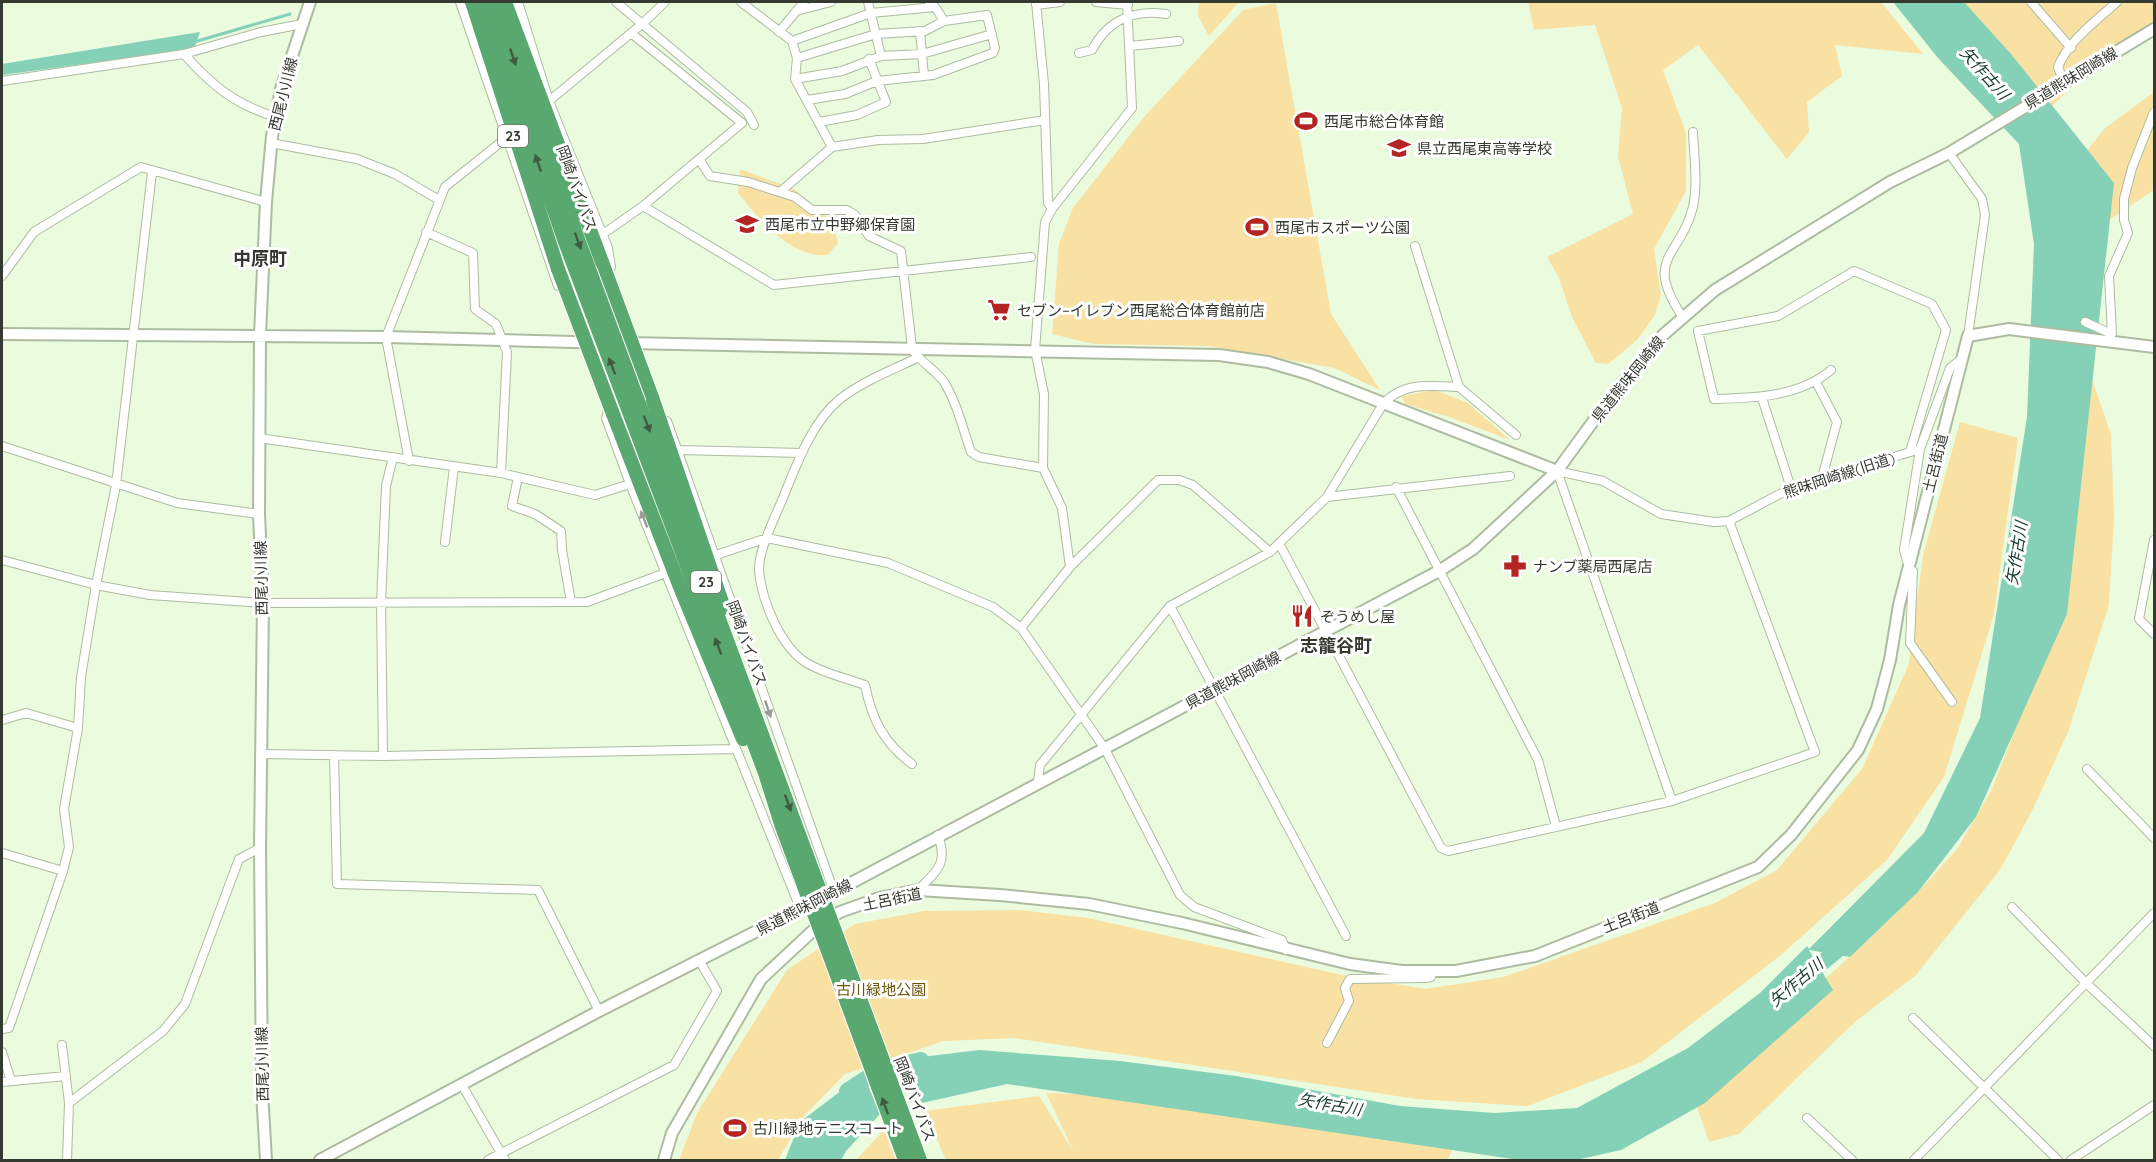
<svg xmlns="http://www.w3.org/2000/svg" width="2156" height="1162" font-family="Quicksand,'Noto Sans JP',sans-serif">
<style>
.green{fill:#f9e1a4}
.water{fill:#84d1b8}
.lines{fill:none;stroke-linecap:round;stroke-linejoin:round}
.stream{stroke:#84d1b8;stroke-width:3}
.river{stroke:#84d1b8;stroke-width:16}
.street-casing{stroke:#adbca1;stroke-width:10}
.secondary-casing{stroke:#adbca1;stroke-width:14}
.highway-casing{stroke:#fff;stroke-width:16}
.street{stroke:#fff;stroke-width:8}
.secondary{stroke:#fff;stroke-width:10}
.highway{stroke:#59a86f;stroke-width:14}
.highway-bridge-casing{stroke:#fff;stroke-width:16;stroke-linecap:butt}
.highway-bridge{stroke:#59a86f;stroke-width:14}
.oneway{fill:#3f5b42}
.oneway2{fill:#9a9c97}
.labels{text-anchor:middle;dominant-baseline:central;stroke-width:6;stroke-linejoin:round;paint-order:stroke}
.shield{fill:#fff;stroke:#71756d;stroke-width:1.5}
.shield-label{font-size:14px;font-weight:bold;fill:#343a2f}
.street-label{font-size:15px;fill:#343a2f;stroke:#fff}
.poi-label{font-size:15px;fill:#343a2f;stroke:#fff;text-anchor:start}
.park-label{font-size:15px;fill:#6c5506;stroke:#fff}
.water-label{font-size:16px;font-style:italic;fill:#15392f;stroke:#fff}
.quarter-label{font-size:18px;font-weight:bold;fill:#343a2f;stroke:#fff}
</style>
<rect width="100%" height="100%" fill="#ebfbde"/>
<!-- green -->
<path class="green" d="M1199,2H1239L1209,36L1198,16Z
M1528,2H1881L1923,54L1835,45L1842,76L1807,102L1809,132L1787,159L1698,45L1663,70L1686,133V191L1654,249L1661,295L1655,315L1637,340L1608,364L1596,363L1572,317L1559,278L1547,257L1633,214L1618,156L1622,108L1595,25L1534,30Z
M1912,2H2154V23L2098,61L2041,117Z
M1276,3L1331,314L1380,390L1334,368L1208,346L1094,344L1052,334L1059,244L1073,208L1144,117L1243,10Z
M2154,92V190L2109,220L2082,157L2104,129Z
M740,169L794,189L833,222L838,243L828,255C790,258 760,220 738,193Z
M2084,357L2111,434L2114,518L2109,605L2068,732L2032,811L2000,870L1916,975L1856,1021L1739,1134L1709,1142L1694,1098L1868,940L1918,892L1957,849L1991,791L2018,723Z
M1435,390L1468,403L1510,440L1449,417L1405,404L1402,396Z
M1960,422L2018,438L1994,614L1944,777L1887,860L1781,955L1642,1062L1528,1106L1416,1099L1015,1038L944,1041L845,1074L804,1116L778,1160H679L697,1113L787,970L855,924L924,911L1019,910L1088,918L1342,975L1425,989L1503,977L1715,903L1777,870L1862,769L1909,664L1923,555Z
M1046,1093L1212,1099L1453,1148L1448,1160H946L924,1111L1039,1096L1074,1152Z
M884,1130L896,1160H856Z"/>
<!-- water -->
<path class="water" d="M1893,2H1964L2011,54L2114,183L2067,614L1976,817L1918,892L1850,957L1809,950L1833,990L1705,1103L1621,1150L1576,1160H1519L1007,1084L922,1103L898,1060L979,1050L1120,1061L1236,1076L1400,1106L1495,1113L1577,1108L1688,1048L1760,993L1807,946L1809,949L1924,833L1980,718L2027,417L2034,244L2019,144L1938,58Z
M200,32L194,49L2,75V64Z
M863,1074L880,1114L846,1151L841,1160H785L800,1122Z"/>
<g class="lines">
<!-- stream -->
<path class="stream" d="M194,42L290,14"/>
<!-- river -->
<path class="river" d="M1803,978L1850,940
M847,1091L881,1069L921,1060"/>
<!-- street casing -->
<g class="street-casing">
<path id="street" d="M460,2L558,286
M518,2L549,101L608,248L611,267L607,274
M616,2L747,112L754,125
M741,2L792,41L797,58L795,79L832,147L780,192
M1036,2L1044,84L1048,203L1052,209
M1096,2L1128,5
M2031,2L2071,48
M1036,5L1060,2
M796,11L831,2
M920,31L924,76
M779,32L804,2
M792,41L871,13L935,7L929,2
M1130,46L1179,41
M1079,53L1092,50C1107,21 1133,9 1166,14
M184,54C212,86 235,104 275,117
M881,56L922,54L992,34
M797,58L876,34L925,31L944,21
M795,79L842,71L881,56L868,2
M2,81L184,54L261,32L302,24
M2064,83L2058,67C2068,41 2097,20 2117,2
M807,100L845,94L877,81L933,75L993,53L995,48L987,15L944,21L935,7
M543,106L642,24L665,2
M819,122L857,115L886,102L869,59
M271,143L357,159L395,174L439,200
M832,147L878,140L923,139L1045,120
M1949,153L1982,199L1985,215L1968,336
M699,159L710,176L748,182L795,197L812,210H847L855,215L869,236L901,251L912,348C920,363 935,369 944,382C957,403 963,429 971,452L979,457L1043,468
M643,206L774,285L1031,257
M426,232L473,253L475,309L496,324L507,352L501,473
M603,234L643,206L742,123L631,33
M1415,246L1459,387L1516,435
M2,276L34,232L141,167L266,202
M1682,316C1643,257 1680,258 1693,207C1698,183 1694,156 1693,132
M2085,322L2112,334L2109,276L2128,233L2124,220V199L2132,168L2154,112
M1831,370C1799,397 1754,398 1714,399L1698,331L1778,316L1854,271L1932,304L1946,330L1910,452
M1816,382L1837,422L1822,478
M1762,398L1791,488
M609,407L606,418L630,484L800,908
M667,421L834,892
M259,438L501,473L595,495L630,484
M2,446L177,503L259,514
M678,450L802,453
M409,461L386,337L445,187L516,130
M1557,471L1603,481L1661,514L1714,522L1729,521L1791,488L1920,449
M1557,471L1672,801
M518,477L512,506L535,514L561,531L562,550L571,602
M1396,487L1538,760L1556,826
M1327,497L1510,476
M2154,540L2139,619L2154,634
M445,542L454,467
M1280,545L1441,848L1448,851L1672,801L1815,752L1729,521
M704,559L767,538L888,563L993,607L1021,628L1105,749L1180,895L1194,907L1282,940L1286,950
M2,560L96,585L150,595L263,603L587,602L690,564
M1070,567L1062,508L1043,468L1044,394L1035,350L1045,222L1052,209L1132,108L1127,2
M1170,606L1346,936
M1021,628L1070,567L1158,480H1179L1193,485L1270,552
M1952,702L1910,643L1913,571L1909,568L1904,550L1920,449L1950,368L1961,359
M2,720L26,713L78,728
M260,754L383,756L735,749
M334,755L337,884L538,890L599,1011
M383,756L381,603L386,486L393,457
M912,764C884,743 872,720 865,685C846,678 822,673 805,662C780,645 762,601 759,571C758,548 779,510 787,488C799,458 814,420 840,399C863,381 892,370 917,358
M2087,769L2154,838
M1038,782L1040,765L1170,606L1270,552L1327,497L1383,404C1404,381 1430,386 1459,387
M2,853L63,871
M918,890C938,870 948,864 938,835
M2012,907L2086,983L2154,1046
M1913,1018L2058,1160
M2,1029L9,1028L63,871L69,847L64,809L78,728L81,677L96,585L116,485L152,172
M1327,1043L1349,1001L1345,988L1350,979L1425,978L1431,977L1433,971
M62,1045L69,1103L67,1160
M2,1052L11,1081
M2,1082L66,1076
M462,1085L505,1160
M69,1103L163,1031L185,1004L239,859L260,848
M1807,1118L1852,1160
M488,1160L674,1065L717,991L699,960
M1914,1160L2154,913
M2071,1160L2154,1105"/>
</g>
<!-- secondary casing -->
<g class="secondary-casing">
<path id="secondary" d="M2,334L386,337L610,343
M626,343L1219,355L1268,362L1309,374L1557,471
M266,1160L262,1091L260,848L263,603L259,514L260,335L266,202L272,136L281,89L310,2
M320,1160L599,1011L834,892L1439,571L1473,549L1557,471L1616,390L1663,335L1715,290L1890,182L1949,153L2154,29
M664,1160L672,1133L761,979L820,924L840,912L879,898L918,890L1000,895L1089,904L1182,923L1350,964L1402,971H1456L1535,956L1758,867L1791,835L1858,750L1877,709L1890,660L1899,605L1968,336L2009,329L2154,347"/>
</g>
<!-- highway casing -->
<g class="highway-casing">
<path id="highway" d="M602,262L653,400
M558,269L613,414"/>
</g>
<!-- street -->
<use href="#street" class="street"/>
<!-- secondary -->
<use href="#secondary" class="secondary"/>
<!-- highway -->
<use href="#highway" class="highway"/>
<!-- highway-bridge casing -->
<g class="highway-bridge-casing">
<path id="highway-bridge" d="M472,2L558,269
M482,2L565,242L765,773L781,824L905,1160
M495,2L578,239L920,1160
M505,2L602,262
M653,400L724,608
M613,414L680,587L743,739"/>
</g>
<!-- highway-bridge -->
<use href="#highway-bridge" class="highway-bridge"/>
</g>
<!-- one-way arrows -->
<defs><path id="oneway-solid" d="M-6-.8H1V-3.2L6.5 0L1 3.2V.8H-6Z" transform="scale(1.5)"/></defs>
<g class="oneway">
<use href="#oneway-solid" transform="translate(513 57) rotate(71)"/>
<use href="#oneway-solid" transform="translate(538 163) rotate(-109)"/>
<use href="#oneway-solid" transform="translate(578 241) rotate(70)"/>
<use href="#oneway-solid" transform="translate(612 366) rotate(-111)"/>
<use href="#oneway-solid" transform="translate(647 424) rotate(69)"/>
<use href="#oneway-solid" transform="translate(718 646) rotate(-111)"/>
<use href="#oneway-solid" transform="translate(788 803) rotate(70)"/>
<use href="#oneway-solid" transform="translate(885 1106) rotate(-110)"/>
</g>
<g class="oneway2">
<use href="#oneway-solid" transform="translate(644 519) rotate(-111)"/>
<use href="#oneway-solid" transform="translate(768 709) rotate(71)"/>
</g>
<!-- icons -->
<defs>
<g id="stadium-bare" transform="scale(1.8)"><path d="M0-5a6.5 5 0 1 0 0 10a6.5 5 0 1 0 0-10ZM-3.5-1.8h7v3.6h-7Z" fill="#b42422" stroke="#fff" stroke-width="2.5" paint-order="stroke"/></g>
<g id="school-bare" transform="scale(1.8)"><path d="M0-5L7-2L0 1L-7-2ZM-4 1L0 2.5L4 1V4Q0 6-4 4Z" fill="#b42422" stroke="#fff" stroke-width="2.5" paint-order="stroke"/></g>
<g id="supermarket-bare" transform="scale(1.8)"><path d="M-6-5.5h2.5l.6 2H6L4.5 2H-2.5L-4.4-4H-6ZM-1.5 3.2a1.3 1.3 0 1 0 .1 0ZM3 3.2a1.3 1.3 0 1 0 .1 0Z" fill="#b42422" stroke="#fff" stroke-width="2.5" paint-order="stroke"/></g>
<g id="pharmacy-bare" transform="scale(1.8)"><path d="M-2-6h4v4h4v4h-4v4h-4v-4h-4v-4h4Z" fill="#b42422" stroke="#fff" stroke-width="2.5" paint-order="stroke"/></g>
<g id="restaurant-bare" transform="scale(1.8)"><path d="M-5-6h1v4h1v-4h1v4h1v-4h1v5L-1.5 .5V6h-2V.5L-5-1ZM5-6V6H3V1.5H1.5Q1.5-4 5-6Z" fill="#b42422" stroke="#fff" stroke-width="2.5" paint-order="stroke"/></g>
</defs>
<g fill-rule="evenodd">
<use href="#stadium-bare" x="1306" y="121"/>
<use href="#school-bare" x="1399" y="148"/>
<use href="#school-bare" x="747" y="224"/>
<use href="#stadium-bare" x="1257" y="227"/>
<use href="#supermarket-bare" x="999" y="310"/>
<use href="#pharmacy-bare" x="1515" y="566"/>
<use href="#restaurant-bare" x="1302" y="616"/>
<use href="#stadium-bare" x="735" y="1128"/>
</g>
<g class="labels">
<!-- shield labels -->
<g class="shield">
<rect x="498" y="125" width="30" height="22" rx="4.5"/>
<rect x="691" y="571" width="30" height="22" rx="4.5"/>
</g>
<g class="shield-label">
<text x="513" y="136">23</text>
<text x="706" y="582">23</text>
</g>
<!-- street labels -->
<g class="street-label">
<text transform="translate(2071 78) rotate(-31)">県道熊味岡崎線</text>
<text transform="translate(283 94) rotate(-76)">西尾小川線</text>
<text transform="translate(577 188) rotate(70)">岡崎バイパス</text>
<text transform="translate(1628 379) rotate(-51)">県道熊味岡崎線</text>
<text transform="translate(1935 463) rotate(-76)">土呂街道</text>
<text transform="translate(1839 475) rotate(-18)">熊味岡崎線(旧道)</text>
<text transform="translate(261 578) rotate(-91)">西尾小川線</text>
<text transform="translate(747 643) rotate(70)">岡崎バイパス</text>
<text transform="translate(1233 680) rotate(-28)">県道熊味岡崎線</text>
<text transform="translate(892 899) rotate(-12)">土呂街道</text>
<text transform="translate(804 907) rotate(-27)">県道熊味岡崎線</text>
<text transform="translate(1631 917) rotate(-21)">土呂街道</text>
<text transform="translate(262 1064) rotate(-91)">西尾小川線</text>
<text transform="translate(915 1099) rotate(69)">岡崎バイパス</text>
</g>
<!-- poi labels -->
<g class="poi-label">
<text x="1324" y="121">西尾市総合体育館</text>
<text x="1417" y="148">県立西尾東高等学校</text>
<text x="765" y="224">西尾市立中野郷保育園</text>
<text x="1275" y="227">西尾市スポーツ公園</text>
<text x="1017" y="310">セブン−イレブン西尾総合体育館前店</text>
<text x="1533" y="566">ナンブ薬局西尾店</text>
<text x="1320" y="616">ぞうめし屋</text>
<text x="753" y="1128">古川緑地テニスコート</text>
</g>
<!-- park labels -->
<g class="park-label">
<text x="881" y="989">古川緑地公園</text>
</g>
<!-- water labels -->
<g class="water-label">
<text transform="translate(1985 73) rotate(48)">矢作古川</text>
<text transform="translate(2016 553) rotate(-81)">矢作古川</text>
<text transform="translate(1796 982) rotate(-40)">矢作古川</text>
<text transform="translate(1330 1104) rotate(10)">矢作古川</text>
</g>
<!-- quarter labels -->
<g class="quarter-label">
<text x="260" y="258">中原町</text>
<text x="1336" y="645">志籠谷町</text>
</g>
</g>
<!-- border -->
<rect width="2156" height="1162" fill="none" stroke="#343a2f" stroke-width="6"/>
</svg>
